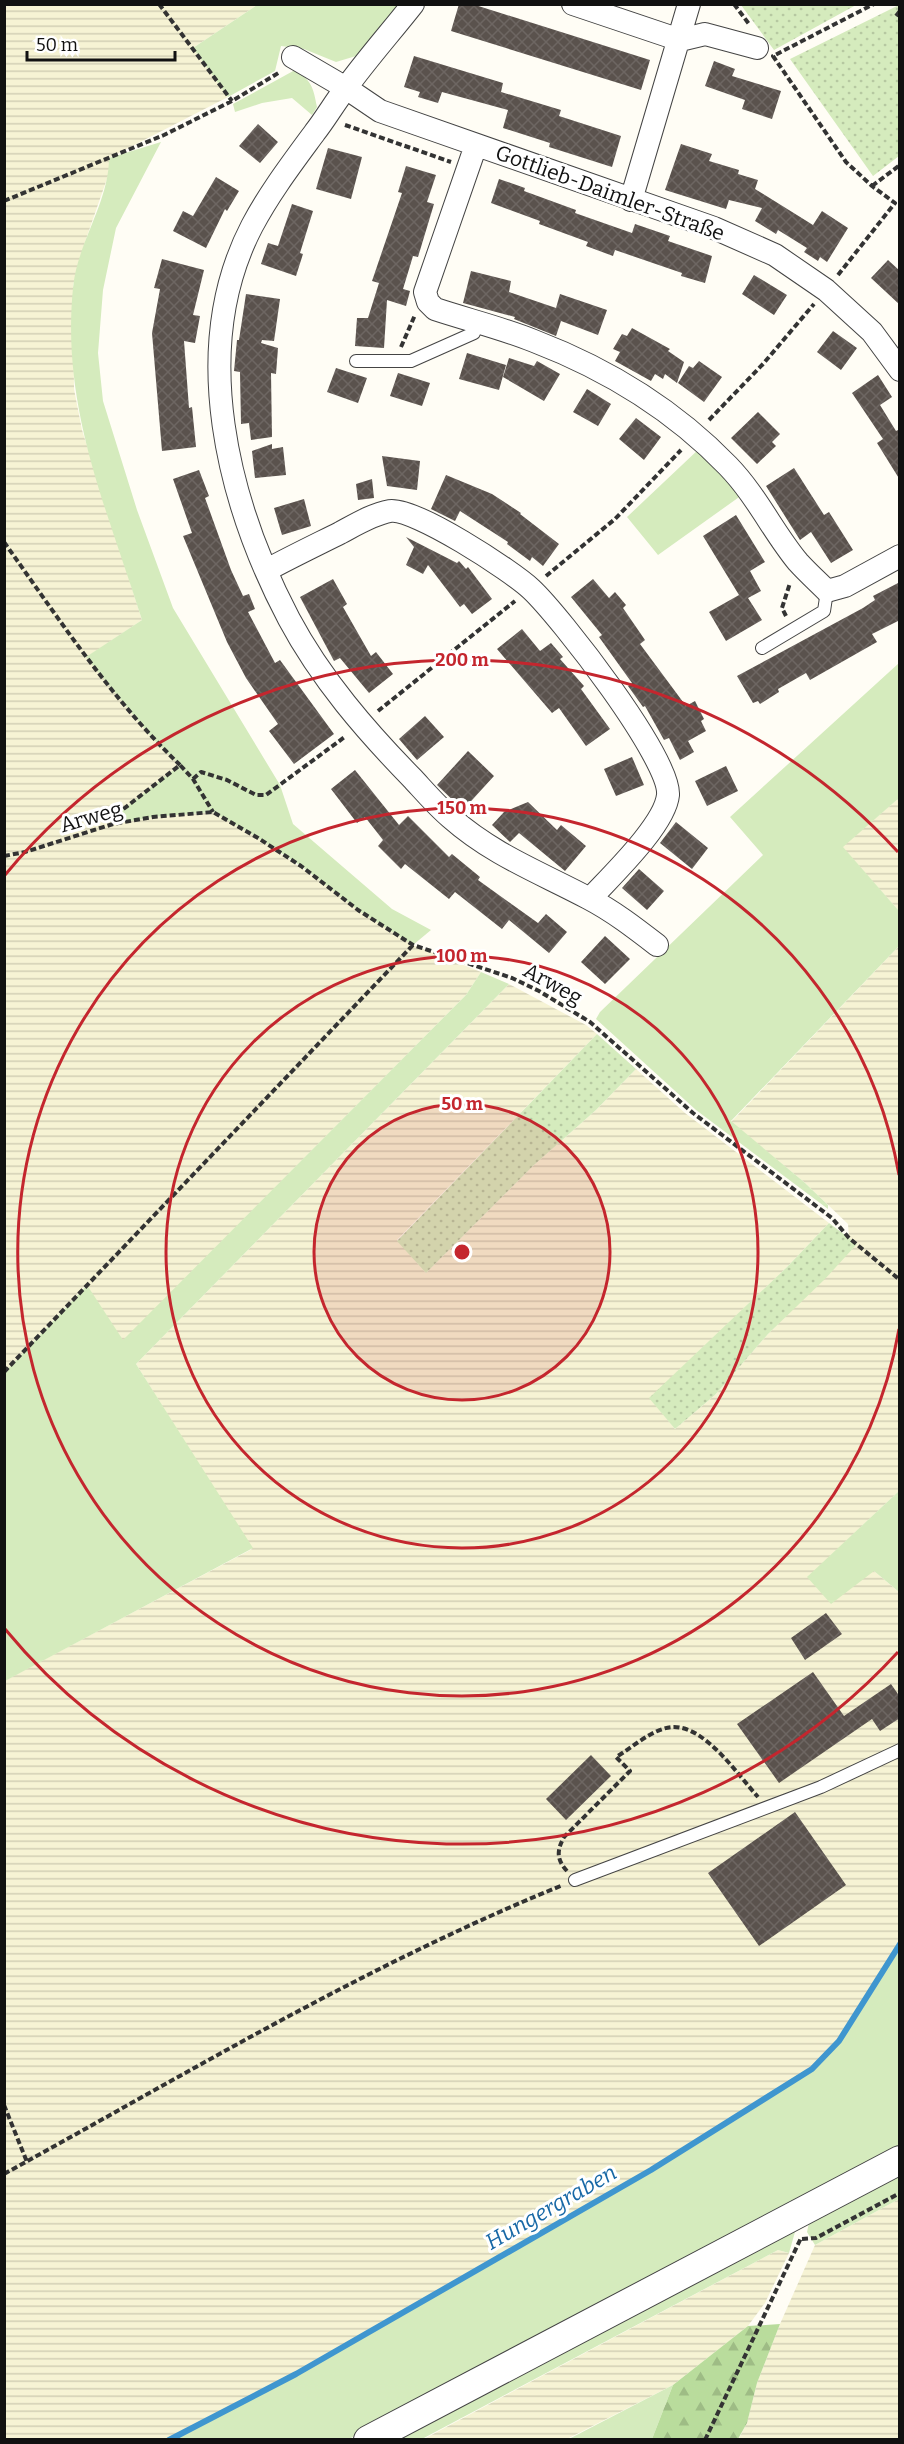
<svg xmlns="http://www.w3.org/2000/svg" width="904" height="2444" font-family="Bitter,serif">
<style>
.farmland{fill:url(#farmland-rules)}
.grass{fill:#d5ebbd}
.forest{fill:url(#forest-firs)}
.park{fill:url(#park-dots)}
.lines{fill:none;stroke-linecap:round;stroke-linejoin:round}
.stream{stroke:#3f96cf;stroke-width:6}
.building{fill:url(#building-cross-hatch)}
.service-casing{stroke:#444;stroke-width:14}
.minor-casing{stroke:#444;stroke-width:24}
.tertiary-casing{stroke:#444;stroke-width:30}
.path{stroke:#333;stroke-width:4;stroke-dasharray:6 3;stroke-linecap:butt}
.service{stroke:#fff;stroke-width:12}
.minor{stroke:#fff;stroke-width:22}
.tertiary{stroke:#fff;stroke-width:28}
.ring{fill:none;stroke:#c4262e;stroke-width:3}
.labels{text-anchor:middle;dominant-baseline:central;stroke-width:6;stroke-linejoin:round;paint-order:stroke}
.street-label{font-size:21px;fill:#111;stroke:#fff}
.water-label{font-size:22px;font-style:italic;fill:#1768a6;stroke:#fff}
.centre{fill:#c4262e;stroke:#fff;stroke-width:3}
.ring-label{font-size:18px;text-anchor:middle;font-weight:bold;fill:#c4262e;stroke:#fff;stroke-width:6;stroke-linejoin:round;paint-order:stroke}
</style>
<defs>
<pattern id="farmland-rules" width="6" height="5" patternUnits="userSpaceOnUse" patternTransform="scale(1.5)"><rect width="6" height="5" fill="#f6f3d4"/><path d="M0 2.5h6" fill="none" stroke="#d2cfb5"/></pattern>
<pattern id="forest-firs" width="22" height="20" patternUnits="userSpaceOnUse" patternTransform="scale(1.5)"><rect width="22" height="20" fill="#b9dc9c"/><path d="M5 1l3.5 6h-7zM16 11l3.5 6h-7z" fill="#9ebc85"/></pattern>
<pattern id="park-dots" width="8" height="8" patternUnits="userSpaceOnUse" patternTransform="scale(1.5)"><rect width="8" height="8" fill="#d5ebbd"/><path d="M2 2h.1M6 6h.1" fill="none" stroke="#b6c8a1" stroke-width="1.8" stroke-linecap="round"/></pattern>
<pattern id="building-cross-hatch" width="8" height="8" patternUnits="userSpaceOnUse" patternTransform="scale(1.5)"><rect width="8" height="8" fill="#5a524d"/><path d="M0 0l8 8M0 8l8-8" fill="none" stroke="#6d6662"/></pattern>
</defs>
<rect width="100%" height="100%" fill="#fffdf5"/>
<!-- farmland -->
<path class="farmland" d="M159,4L161,7L165,4L257,5L193,48L228,97L109,158V173L85,242L73,285L74,389L82,430L142,620L87,657L153,739L180,765L118,814L114,823L153,817L213,812L258,838L413,945L481,972L466,995L123,1341L86,1285L5,1372L4,5Z
M899,798V911L842,847Z
M899,946V1491L808,1577L874,1571L899,1592V1944L839,2041L812,2069L651,2170L296,2374L169,2439H5L4,1681L252,1549L136,1364L509,984L586,1025L597,1034L397,1240L426,1273L534,1165L596,1110L636,1069L685,1113L829,1223L787,1267L650,1398L675,1429L715,1395L768,1334L857,1244L849,1238L848,1224L804,1182L731,1122Z
M899,2199V2439L738,2440L747,2423L757,2383L780,2324L815,2245Z
M778,2250L789,2253L765,2303L748,2326L673,2385L567,2439L422,2440Z"/>
<!-- grass -->
<path class="grass" d="M257,5H399L356,56L336,62L304,49L281,46L275,71L228,97L193,48Z
M295,70C312,81 313,87 317,107L312,115L292,98L262,103L235,112L233,104Z
M161,142L116,228L103,290L98,353L103,401L137,510L173,608L280,785L293,824L392,909L431,930L413,945L358,910L301,866L258,838L213,812L153,817L113,824L117,814L180,765L153,739L86,657L142,620C107,508 61,409 73,288C77,243 109,203 109,158Z
M700,448L742,495L658,555L627,517Z
M899,663V798L843,847L899,911V946L731,1121L804,1182L828,1205V1209L696,1110L596,1019L600,1012L763,855L730,817Z
M481,972L509,984L136,1364L253,1548L5,1681V1372L87,1285L123,1340L466,995Z
M899,1491V1592L874,1571L831,1604L807,1577Z
M899,1944V2147L349,2439L169,2440L296,2374L651,2170L812,2069L839,2041Z
M899,2171V2199L815,2245L807,2232L810,2218Z
M788,2230L795,2232L789,2253L778,2250L422,2439L391,2440Z
M673,2385L652,2439L567,2440Z"/>
<!-- forest -->
<path class="forest" d="M780,2324L757,2383L747,2423L738,2439H652L673,2385L748,2326Z"/>
<!-- park -->
<path class="park" d="M741,5H856L774,50Z
M899,5V156L873,176L790,59Z
M597,1034L636,1069L596,1110L534,1165L426,1273L397,1241Z
M829,1223L857,1244L825,1279L768,1334L715,1395L675,1429L649,1398L787,1267Z"/>
<g class="lines">
<!-- stream -->
<path class="stream" d="M169,2440L296,2374L651,2170L812,2069L839,2041L900,1944"/>
</g>
<!-- building -->
<path class="building" d="M459,4H472L650,60L641,90L451,31Z
M414,56L503,83L501,92L561,110L559,116L621,136L612,167L549,147L550,143L503,128L508,110L442,92L438,103L418,97L420,92L404,87Z
M714,61L735,69L732,76L781,91L772,119L742,109L745,100L705,86Z
M258,124L278,142L260,163L239,146Z
M681,144L712,154L709,161L739,170L738,174L758,180L755,189L813,225L822,211L848,228L827,262L820,257L818,261L804,252L807,248L778,230L776,234L755,221L762,208L729,200L726,209L665,190Z
M328,148L362,157L351,199L316,189Z
M406,166L436,175L427,202L434,204L418,257L413,256L403,289L410,291L406,306L387,300L384,348L355,346L357,318H368L379,283L372,281L402,193L398,192Z
M216,177L239,191L227,211L225,209L206,248L173,231L183,211L193,216Z
M499,179L525,188L524,191L576,210L575,213L632,233L635,224L670,236L668,241L712,256L705,283L681,276L682,273L615,250L613,256L586,246L588,242L539,224L540,221L491,203Z
M292,204L313,211L300,253L303,254L296,276L261,264L268,243L278,246Z
M162,259L204,270L193,315L200,316L195,343L184,341L189,408L192,407L196,447L162,451L152,333L160,289L154,288Z
M888,260L900,271V305L871,278Z
M471,271L511,281L509,292L556,308L560,294L607,310L598,335L561,321L556,336L514,319L515,317L463,303Z
M754,275L787,295L774,315L742,294Z
M246,294L280,299L274,341L262,340L261,343L278,348L276,374L271,373L272,437L251,440L249,423L241,424L240,372L234,371L237,340H239Z
M632,328L670,349L668,351L684,362L677,383L665,374L663,379L655,374L651,381L615,361L620,352L613,349L622,334L627,336Z
M833,331L857,348L841,370L817,352Z
M467,353L506,365L499,390L459,379Z
M509,358L534,366L537,361L560,374L544,401L503,377Z
M699,361L722,377L704,402L678,383L689,366L693,368Z
M336,368L367,378L358,403L327,392Z
M398,373L430,383L422,406L390,396Z
M878,375L892,397L880,405L896,431L900,429V480L877,443L883,439L852,393Z
M587,389L611,404L598,426L573,412Z
M758,412L780,434L772,442L776,446L757,464L731,438Z
M636,418L661,437L644,460L619,439Z
M272,444V449L283,447L286,475L255,478L252,451Z
M382,456L420,461L417,490L387,486Z
M794,468L824,515L829,512L853,550L831,563L811,532L800,540L766,486Z
M199,470L209,496L205,498L231,570L243,596L249,594L255,609L248,612L275,663L280,660L334,734L294,764L269,731L278,724L246,678L227,642L183,536L192,533L173,479Z
M446,475L492,494L521,513L520,514L559,544L543,566L532,557L530,561L507,544L508,542L460,511L455,521L431,509Z
M372,479L374,498L358,500L356,484Z
M304,499L311,526L282,535L274,508Z
M736,515L765,562L750,571L761,591L748,598L762,620L726,641L709,612L739,595L703,536Z
M406,537L457,563L459,561L466,569L468,567L492,599L472,614L464,604L460,607L428,565L423,574L406,565L414,547Z
M333,579L347,604L343,607L371,656L376,652L393,674L369,693L340,658L334,661L300,597Z
M593,579L609,598L615,592L626,605L623,608L645,640L640,644L686,706L695,701L704,719L701,721L706,731L688,741L694,752L680,760L669,738L664,740L645,706L643,707L628,686L632,683L599,637L602,635L571,597Z
M900,582V620L872,634L877,642L810,680L806,673L778,689L779,692L760,704L758,701L753,703L737,676L863,608L875,600L873,596Z
M522,629L540,651L551,643L563,657L560,659L584,686L581,689L610,729L586,746L559,708L552,713L497,649Z
M425,716L444,737L417,760L399,739Z
M468,751L494,776L463,810L437,785Z
M632,757L644,785L616,796L604,769Z
M726,766L738,791L707,806L695,781Z
M355,770L399,825L408,816L449,857L452,854L480,877L478,880L538,923L546,914L567,932L549,953L509,920L502,929L455,892L449,899L405,864L401,869L378,846L383,840L365,817L357,823L331,789Z
M528,802L557,830L561,825L586,846L565,871L519,833L510,842L492,825L504,812Z
M676,822L708,848L692,869L660,843Z
M639,869L664,891L647,910L622,888Z
M605,936L630,959L605,984L581,962Z
M826,1613L842,1634L805,1660L791,1638Z
M813,1672L844,1716L891,1684L900,1697V1718L880,1731L872,1719L779,1783L737,1724Z
M591,1755L611,1776L566,1820L546,1799Z
M795,1812L846,1885L759,1946L708,1873Z"/>
<g class="lines">
<!-- service casing -->
<g class="service-casing">
<path id="service" d="M356,361H411L474,333L477,323
M762,648L824,611L827,591
M575,1880L821,1787L900,1750"/>
</g>
<!-- minor casing -->
<g class="minor-casing">
<path id="minor" d="M413,4C391,32 367,59 346,88C335,102 326,118 315,132C293,162 270,192 252,226C188,349 228,503 289,619C321,679 366,731 413,779C425,792 437,806 450,817C493,855 539,872 588,898C613,911 635,928 657,945
M573,4L680,40L705,34L757,48
M293,57L346,88L380,111L714,228L775,255L826,290L872,332L900,370
M476,145L425,292L428,302L435,309C468,320 502,328 534,341C607,369 674,410 728,466C757,496 773,532 798,562C807,572 817,581 827,591L845,586L900,556
M631,200L689,4
M267,570C291,557 316,545 340,533C355,525 373,514 390,511C414,507 512,571 531,589C560,616 671,759 668,795C665,825 611,876 590,899"/>
</g>
<!-- tertiary casing -->
<g class="tertiary-casing">
<path id="tertiary" d="M368,2440L900,2160"/>
</g>
<!-- path -->
<path class="path" d="M159,4L232,101
M734,4L749,24
M896,16L900,11
M345,125L451,162
M872,186L900,165
M4,201L164,135L232,101L280,72
M838,275L895,203L872,186L846,162L773,56L874,4
M401,347L415,315
M709,420L763,364L814,304
M4,542C59,619 112,700 180,765
M546,576L615,519L681,450
M786,616L782,608L790,583
M378,711L515,601
M193,779L201,772L227,780L256,795H266L346,736
M113,823L117,814L180,765L193,779L213,812
M4,856L25,852L113,824L153,817L213,812L258,838L301,866L358,910L413,945L512,978L539,991L590,1022L693,1113L832,1218L849,1238L900,1280
M4,1372L413,945
M567,1871C556,1859 557,1850 564,1837L630,1771L616,1757C632,1748 654,1727 674,1727C706,1727 738,1775 758,1797
M4,2105L27,2162
M4,2174C188,2073 368,1964 563,1885
M802,2239L816,2238L900,2193
M705,2440L801,2238"/>
<!-- service -->
<use href="#service" class="service"/>
<!-- minor -->
<use href="#minor" class="minor"/>
<!-- tertiary -->
<use href="#tertiary" class="tertiary"/>
</g>
<!-- distance rings -->
<circle cx="462" cy="1252" r="148" fill="#c4262e" fill-opacity=".12"/>
<g class="ring">
<circle cx="462" cy="1252" r="148"/>
<circle cx="462" cy="1252" r="296"/>
<path d="M899 1329A444 444 0 1 1 899 1175"/>
<path d="M898 1652A592 592 0 0 1 5 1629M5 875A592 592 0 0 1 898 852"/>
</g>
<g class="labels">
<!-- street labels -->
<g class="street-label">
<text transform="translate(610 193) rotate(20)">Gottlieb-Daimler-Straße</text>
<text transform="translate(91 817) rotate(-16)">Arweg</text>
<text transform="translate(553 984) rotate(29)">Arweg</text>
</g>
<!-- water labels -->
<g class="water-label">
<text transform="translate(551 2207) rotate(-30)">Hungergraben</text>
</g>
</g>
<circle cx="462" cy="1252" r="9" class="centre"/>
<g class="ring-label">
<text x="462" y="666">200 m</text>
<text x="462" y="814">150 m</text>
<text x="462" y="962">100 m</text>
<text x="462" y="1110">50 m</text>
</g>
<!-- border -->
<rect width="904" height="2444" fill="none" stroke="#111111" stroke-width="12"/>
<!-- scale -->
<path d="M27 51v9h148v-9" fill="none" stroke="#111111" stroke-width="3"/>
<text x="36" y="51" font-size="18" fill="#111111" stroke="#ffffff" stroke-width="4.5" paint-order="stroke">50 m</text>
</svg>
